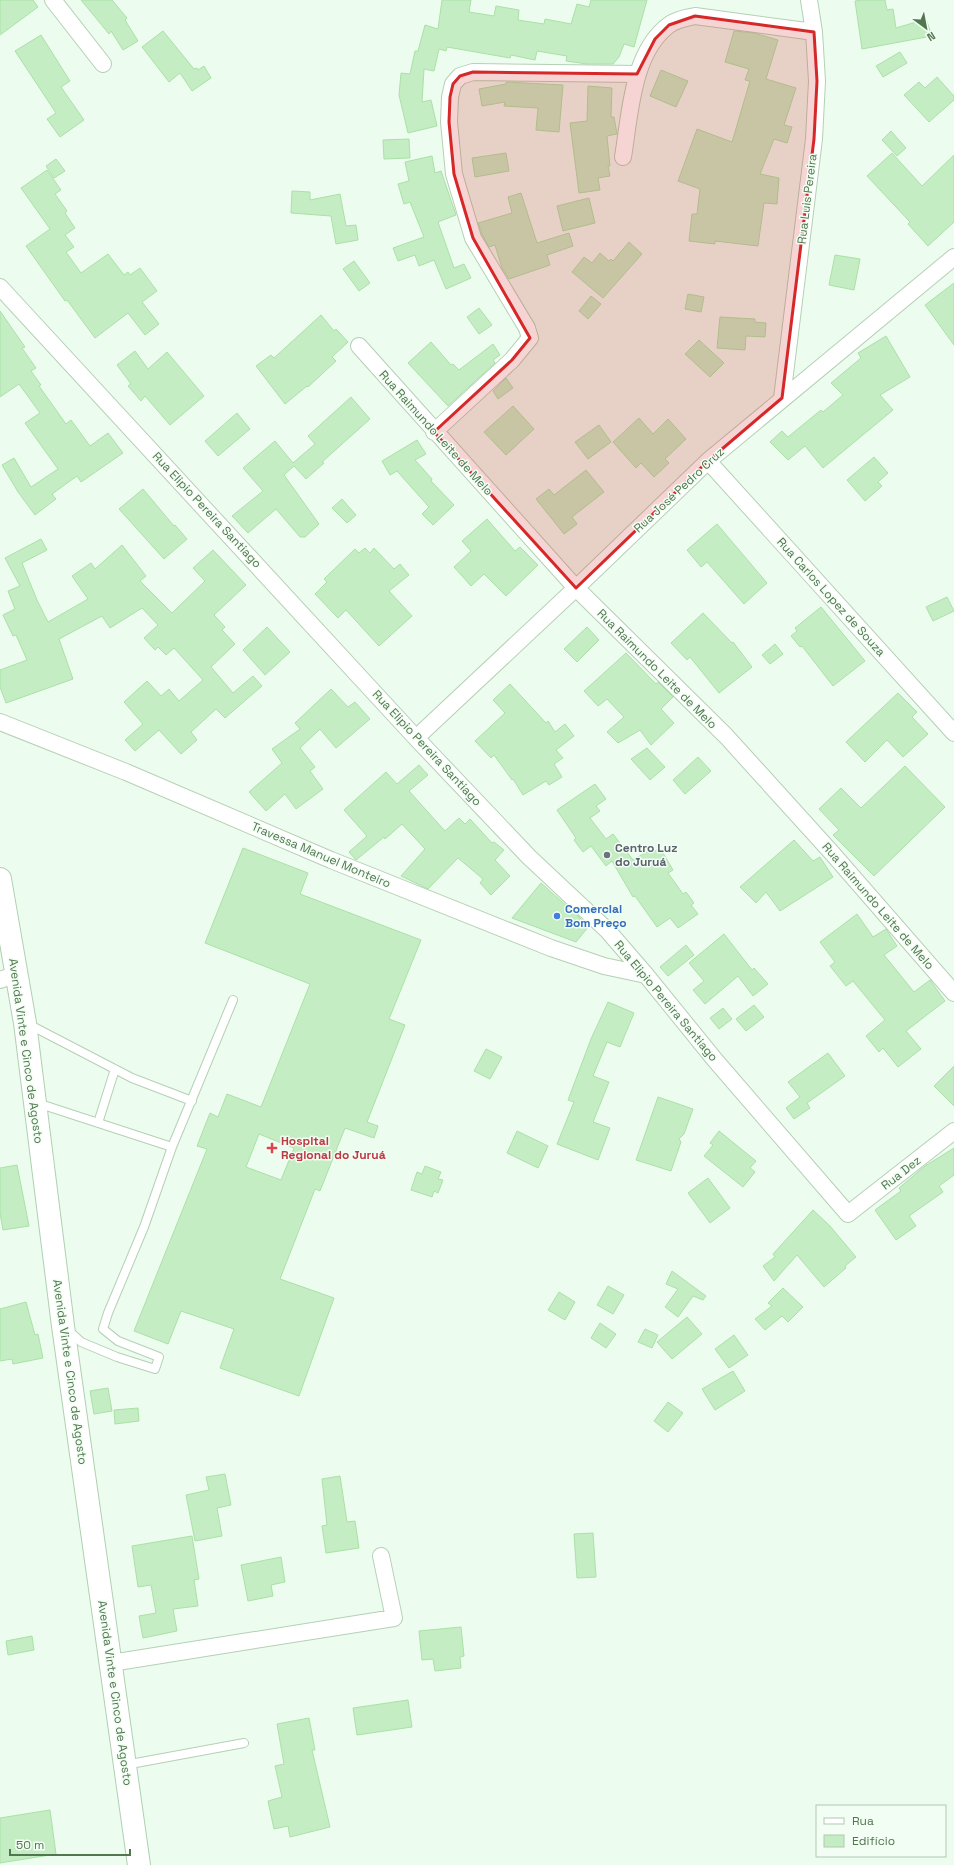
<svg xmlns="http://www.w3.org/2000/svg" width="954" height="1865" font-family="'Space Grotesk',sans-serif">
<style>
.building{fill:#c5edc3;stroke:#aae1a6;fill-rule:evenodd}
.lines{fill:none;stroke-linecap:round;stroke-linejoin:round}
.service-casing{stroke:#b5d0b5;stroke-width:10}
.minor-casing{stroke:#b5d0b5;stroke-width:18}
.secondary-casing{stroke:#b0d0b0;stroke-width:24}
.service{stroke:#fff;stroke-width:8}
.minor{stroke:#fff;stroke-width:16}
.secondary{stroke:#fff;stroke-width:22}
.marked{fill:#d62828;fill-opacity:0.2;stroke:#d62828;stroke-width:3;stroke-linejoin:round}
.worship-dot{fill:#6b7280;stroke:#f2fef4;stroke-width:1.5}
.shop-dot{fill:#3f7fe0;stroke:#f2fef4;stroke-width:1.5}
.health-dot{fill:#e0444e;stroke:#f2fef4;stroke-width:1.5}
.labels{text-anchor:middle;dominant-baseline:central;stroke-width:3;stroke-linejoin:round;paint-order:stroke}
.street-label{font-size:12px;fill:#52764f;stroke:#f2fef4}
.worship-label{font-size:12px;font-weight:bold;fill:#5b616d;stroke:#f2fef4;text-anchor:start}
.shop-label{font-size:12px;font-weight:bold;fill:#366cbe;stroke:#f2fef4;text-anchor:start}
.health-label{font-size:12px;font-weight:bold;fill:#be3a42;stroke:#f2fef4;text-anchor:start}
</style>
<rect width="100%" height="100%" fill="#ecfcef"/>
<!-- building -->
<path class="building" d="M0,0H33L38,7L0,35Z
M81,0H112L127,18L125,20L138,41L123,50L111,31L109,34Z
M442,0H471L469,12L494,16L496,6L519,10L518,20L544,24L545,19L571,24L577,4L589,7L591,0H647L634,47L624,44L619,57L613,64H587L566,61L567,56L537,51L535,60L511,55L510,58L447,47L446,51L439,49L434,71L424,69L422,102L431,100L437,126L408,133L399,95L401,73L410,74L415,51H418L425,25L438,29Z
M862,0H885L887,10L893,9L896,28L926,19L932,36L862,49L855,1Z
M163,31L194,69L197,68L198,70L204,66L211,78L192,91L180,73L169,82L142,47Z
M734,31L754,33L778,40L766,79L796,88L784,125L792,127L787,143L774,139L760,174L779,178L777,204L764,203L758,246L715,241V244L689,241L692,214H697L700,189L678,181L697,129L732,142L750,81L745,80L749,69L725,62Z
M41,35L70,81L61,87L84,120L60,137L47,119L56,113L15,51Z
M900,52L907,63L883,77L876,66Z
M661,70L688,81L676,107L650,96Z
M937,77L954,96V100L929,122L904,95L919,82L925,88Z
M506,82L563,85L559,132L536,130L538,108L504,106L505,102L482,106L479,89L506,84Z
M588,86L612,88L611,117H614L617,134L607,136L610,166H608L610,176L598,178L600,190L579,193L570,123L587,121Z
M891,131L906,148L897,156L882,140Z
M409,139L410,158L384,159L383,140Z
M506,153L509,171L475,177L472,158Z
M892,153L922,186L954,155V222L928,246L908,224L910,222L867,176Z
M432,156L435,173L441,171L456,215L438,222L454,268L464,264L471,278L446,289L434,260L419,266L415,255L398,261L393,248L424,237L410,202L404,204L398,184L409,181L405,162Z
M56,159L65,171L54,178L46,166Z
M47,170L61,190L55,194L67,211L65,213L75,228L65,235L74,247L66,252L81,273L108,254L124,275L128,272L130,275L140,268L157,291L142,302L159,324L145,335L128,313L95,338L67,300L65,301L26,246L50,229L21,188Z
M292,191L310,192V200L340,194L346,226L356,225L358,240L336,244L331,216L291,213Z
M521,193L537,243L569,233L573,246L547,255L550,265L509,279L502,268L495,245L489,247L482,234L478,223L512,213L508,197Z
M589,198L595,223L563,231L557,206Z
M629,242L642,254L603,298L572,272L584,257L592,263L600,253L609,261L611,259L613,261Z
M835,255L860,259L854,290L829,285Z
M354,261L370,283L359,291L343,269Z
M954,283V345L925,305Z
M688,294L704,297L701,312L685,309Z
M591,296L601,304L588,319L579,311Z
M479,308L492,325L479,334L467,317Z
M0,311L25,347L22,348L36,368L31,371L41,385L39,386L66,424L71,420L90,446L108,433L123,453L81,482L77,476L52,494L56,499L35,515L18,492L2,465L14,458L31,487L58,469L25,423L40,413L19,384L0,397Z
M321,315L334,331L336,329L348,342L332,357L336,361L308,387L307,386L285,404L256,366L271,355L274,358Z
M720,317L755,319V322L766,323L765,337L746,336L745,350L717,348Z
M886,336L910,377L880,395L893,410L823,468L805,446L788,460L770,442L782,431L788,437L821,410L823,412L843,395L831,383L861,358L858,353Z
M699,340L724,363L710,377L685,354Z
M431,342L451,365L453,364L459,370L493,344L500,355L493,360L495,363L448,406L408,363Z
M135,351L148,369L167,352L204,396L170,425L145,396L141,401L128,386L131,384L117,365Z
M506,378L513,388L498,399L493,391Z
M351,397L370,419L322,462L324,463L306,479L294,466L284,475L319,524L305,537H300L276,509L248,533L232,516L263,491L243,468L275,441L293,463L315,444L308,436Z
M513,406L534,429L506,455L484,432Z
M237,413L250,429L218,456L205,441Z
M639,418L653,434L668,419L686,439L665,459L669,463L654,477L641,463L636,468L613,442Z
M599,425L611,442L588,459L575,442Z
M417,440L426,454L415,460L432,479L431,481L454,505L433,525L422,514L429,507L397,471L390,475L382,461Z
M874,457L888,473L878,482L882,486L865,501L847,480Z
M586,470L604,492L572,517L577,524L564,534L536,499L549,489L554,495Z
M143,489L174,526L175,525L187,539L164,559L119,509Z
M342,499L356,515L347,523L332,508Z
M487,519L515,551L520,547L538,565L506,596L484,574L471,586L454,567L471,551L462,541Z
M717,524L767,583L744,604L707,562L701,567L687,550Z
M41,539L47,550L22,563L37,600L48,622L88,599L72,576L91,563L95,569L122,545L146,576L140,581L172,613L205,581L193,568L213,550L246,585L214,615L225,627L222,630L235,644L211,667L233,693L253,676L262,686L225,718L216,709L191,732L197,740L181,754L159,730L135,751L125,740L143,724L124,702L147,681L161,696L169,689L179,701L203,680L174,648L166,655L158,647L155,650L144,638L158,625L142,608L110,628L102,616L59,639L73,679L6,703L0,687V670L27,660L16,635L13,636L3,615L15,609L8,591L20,586L5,558Z
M365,548L370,553L374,548L394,569L400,564L409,575L389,591L412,616L379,646L346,610L338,618L315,594L327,582L324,579L355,549L359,553Z
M947,597L954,611L933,621L926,607Z
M821,607L865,661L833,686L802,646L800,647L791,636L797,631L795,628Z
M703,613L732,643L733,642L752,667L719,693L690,657L687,660L671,643Z
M267,627L290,652L265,675L243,650Z
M587,627L599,640L577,662L564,649Z
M775,644L783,654L770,664L762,655Z
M626,653L656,684L658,682L673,697L661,709L674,723L651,745L640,730L618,743L607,732L624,717L607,699L598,706L584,691Z
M510,684L546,723L548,721L555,732L565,724L574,736L556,750L563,758L554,764L562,777L549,785L546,781L523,795L513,779L512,780L494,755L491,758L475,741L505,713L493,700Z
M331,689L348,707L355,702L370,719L336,748L320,729L300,748L315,767L310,771L323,789L296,809L285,794L266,811L249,792L282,763L272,749L300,729L295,723Z
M898,693L917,712L912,717L928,734L903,757L887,740L865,762L846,742Z
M647,748L665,767L650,780L631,759Z
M698,757L711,771L685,794L673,780Z
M419,765L428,775L409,791L445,831L459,818L465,824L470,819L492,843L494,842L504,850L495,860L510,876L491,895L480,883L483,879L458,858L428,889L401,876L425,849L402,824L385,839L384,837L356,860L349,852L367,836L344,810L386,772L397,784Z
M905,766L945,807L874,876L833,835L839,830L819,809L841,788L861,808Z
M595,784L606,799L596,806L600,811L590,818L606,839L613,834L633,860L648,851L650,854L660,848L673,870L668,873L683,894L686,892L694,903L691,905L698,914L678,928L670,918L657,927L635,896L633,897L612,861L606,866L591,846L583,852L574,840L576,838L557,810Z
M794,840L813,861L820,857L833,877L780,911L766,892L756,903L740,887Z
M243,848L308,873L300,894L421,940L389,1019L405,1025L367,1122L378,1126L374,1138L345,1128L320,1191L315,1189L280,1279L334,1298L299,1396L220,1368L234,1329L181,1311L168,1344L134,1331L207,1149L197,1146L210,1113L218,1117L227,1094L261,1107L310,984L205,943ZM259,1134L294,1148L281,1180L246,1167Z
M541,883L589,926L576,942L512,918Z
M857,914L873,937L886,929L897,946L884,955L914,992L930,980L945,1001L906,1031L921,1049L898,1067L883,1048L879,1052L866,1036L885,1020L853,981L846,986L830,966L835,962L820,942Z
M724,934L752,970L754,968L768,984L753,996L738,976L705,1004L693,990L704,981L689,963Z
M686,945L694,955L668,976L660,967Z
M608,1002L634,1013L620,1047L607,1042L593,1076L609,1082L593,1122L610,1128L598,1160L557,1144L574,1102L568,1100L591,1039Z
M754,1005L764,1017L746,1031L736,1019Z
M723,1008L732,1019L719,1029L710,1018Z
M486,1049L502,1057L490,1079L474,1071Z
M828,1053L845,1076L807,1103L810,1108L794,1119L786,1108L800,1097L788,1082Z
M954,1066V1106L934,1086Z
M658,1097L693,1109L684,1134L679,1139L681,1142L671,1171L636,1160Z
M517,1131L548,1146L538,1168L507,1153Z
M719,1131L756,1161L750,1168L755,1172L743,1187L704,1156L713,1145L710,1143Z
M954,1148V1175L939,1186L943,1192L909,1216L916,1226L896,1240L875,1210L901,1191L899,1188L925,1166Z
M17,1165L29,1226L3,1230L0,1213V1168Z
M425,1166L441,1172L438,1179L443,1180L438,1193L434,1191L432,1197L411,1190L417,1172L422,1174Z
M708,1178L730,1208L710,1223L688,1193Z
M813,1210L830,1226L856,1257L845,1266L846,1268L824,1287L797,1255L774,1281L763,1266L775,1257L773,1254Z
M672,1271L706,1296L703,1300L693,1296L678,1317L665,1307L678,1289L666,1284Z
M608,1286L624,1295L613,1314L597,1305Z
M783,1288L803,1307L788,1322L782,1316L765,1330L755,1319L772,1306L768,1303Z
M559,1292L575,1302L565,1320L548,1310Z
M26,1302L35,1335L38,1334L43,1358L13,1364L12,1359L0,1361V1309Z
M687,1317L702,1334L672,1359L657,1342Z
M600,1323L616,1334L606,1348L591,1338Z
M645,1329L658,1335L652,1348L638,1342Z
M734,1335L748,1355L729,1368L715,1349Z
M733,1371L745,1391L715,1410L702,1389Z
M108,1388L112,1411L94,1414L90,1391Z
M668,1402L683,1413L668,1432L654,1421Z
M138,1408L139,1421L115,1424L114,1410Z
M225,1474L231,1505L217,1508L222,1536L195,1541L186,1495L209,1490L206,1477Z
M340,1476L347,1522L355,1521L359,1548L326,1553L322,1526L327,1525L322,1479Z
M593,1533L596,1577L577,1578L574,1534Z
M192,1536L199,1579L194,1580L198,1606L173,1609L177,1631L143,1638L139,1616L156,1613L151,1585L138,1587L132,1546Z
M281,1557L285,1582L271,1585L273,1596L248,1601L241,1565Z
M461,1627L464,1656L460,1657L461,1668L435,1671L433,1659L422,1660L419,1631Z
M32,1636L34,1650L8,1655L6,1641Z
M408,1700L412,1727L357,1735L353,1708Z
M309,1718L315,1750H312L330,1827L290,1837L288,1826L274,1829L268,1801L282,1797L275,1766L284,1764L277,1724Z
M50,1810L56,1854L0,1863V1818Z"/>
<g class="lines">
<!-- service casing -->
<g class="service-casing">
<path id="service" d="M28,1024L132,1078L192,1101
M37,1103L172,1147
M98,1123L115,1069
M68,1330L81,1342L117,1357L155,1369L159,1357L118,1341L103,1329L108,1313L144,1227L172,1147L233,1000
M125,1765L244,1743"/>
</g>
<!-- minor casing -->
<g class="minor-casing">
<path id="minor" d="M53,0L103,64
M623,157C630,115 632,52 669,25C677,19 686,18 695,16L814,32
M0,287L416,738L529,857L608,931L646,975L715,1060L848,1214L954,1131
M359,346L576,588L726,736L832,853L954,993
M782,398L814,139L817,81L814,32L809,0
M434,432L512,360L530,338L527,328L473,238L454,174L449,122L450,97L453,84L460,76L473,72L637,74
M708,461L954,733
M0,722L126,772L331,860L551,948L604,966L646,975
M416,738L576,588L708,461L954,257
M0,980L17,974
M111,1663L394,1618L381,1556"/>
</g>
<!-- secondary casing -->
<g class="secondary-casing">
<path id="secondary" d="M0,879L25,1023L63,1326L139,1865"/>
</g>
<!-- service -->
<use href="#service" class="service"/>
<!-- minor -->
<use href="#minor" class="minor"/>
<!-- secondary -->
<use href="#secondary" class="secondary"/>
</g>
<!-- marked area -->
<path class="marked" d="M695,16L814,32L817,81L814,139L782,398L708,461L576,588L434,432L512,360L530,338L473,238L454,174L449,122L450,97L453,84L460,76L473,72L637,74L655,39L669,25Z"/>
<!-- markers -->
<circle class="worship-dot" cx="607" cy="855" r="4"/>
<circle class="shop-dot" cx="557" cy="916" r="4"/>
<path class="health-dot" d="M270 1142h4v4h4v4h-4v4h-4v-4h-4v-4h4z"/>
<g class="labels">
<!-- street labels -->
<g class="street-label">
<text transform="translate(807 199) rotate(-83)">Rua Luis Pereira</text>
<text transform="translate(436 433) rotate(48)">Rua Raimundo Leite de Melo</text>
<text transform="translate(679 490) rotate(-43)">Rua José Pedro Cruz</text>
<text transform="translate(207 510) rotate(47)">Rua Elipio Pereira Santiago</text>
<text transform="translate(831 597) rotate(48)">Rua Carlos Lopez de Souza</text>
<text transform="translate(657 669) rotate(45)">Rua Raimundo Leite de Melo</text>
<text transform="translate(427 748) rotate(47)">Rua Elipio Pereira Santiago</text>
<text transform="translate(321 855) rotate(23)">Travessa Manuel Monteiro</text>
<text transform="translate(878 906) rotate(49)">Rua Raimundo Leite de Melo</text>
<text transform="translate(666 1001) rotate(50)">Rua Elipio Pereira Santiago</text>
<text transform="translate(26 1051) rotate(82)">Avenida Vinte e Cinco de Agosto</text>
<text transform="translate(901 1173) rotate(-38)">Rua Dez</text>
<text transform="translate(70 1372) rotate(82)">Avenida Vinte e Cinco de Agosto</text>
<text transform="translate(115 1693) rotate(82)">Avenida Vinte e Cinco de Agosto</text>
</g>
<!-- worship labels -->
<g class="worship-label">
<text x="615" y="848">Centro Luz<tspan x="615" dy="14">do Juruá</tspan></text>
</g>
<!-- shop labels -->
<g class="shop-label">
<text x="565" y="909">Comercial<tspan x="565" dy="14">Bom Preço</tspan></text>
</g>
<!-- health labels -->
<g class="health-label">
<text x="281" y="1141">Hospital<tspan x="281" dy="14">Regional do Juruá</tspan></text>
</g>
</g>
<!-- legend -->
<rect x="816" y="1805" width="130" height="52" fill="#f2fef4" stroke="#b2c8b2"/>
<rect x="824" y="1818" width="20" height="6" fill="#ffffff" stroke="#b2c8b2"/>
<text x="852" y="1825" font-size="12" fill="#52764f">Rua</text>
<rect x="824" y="1835" width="20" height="12" fill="#c5edc3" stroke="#b2c8b2"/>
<text x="852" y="1845" font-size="12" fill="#52764f">Edifício</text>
<!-- north arrow -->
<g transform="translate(926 28) rotate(148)" stroke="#f2fef4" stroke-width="3" paint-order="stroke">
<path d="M0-3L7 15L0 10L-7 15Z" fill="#52764f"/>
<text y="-6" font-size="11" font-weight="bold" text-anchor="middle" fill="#52764f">N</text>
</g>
<!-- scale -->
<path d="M10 1849v6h120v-6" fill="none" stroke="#52764f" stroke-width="2"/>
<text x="16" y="1849" font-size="12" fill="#52764f" stroke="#f2fef4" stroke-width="3" paint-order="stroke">50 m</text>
</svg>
